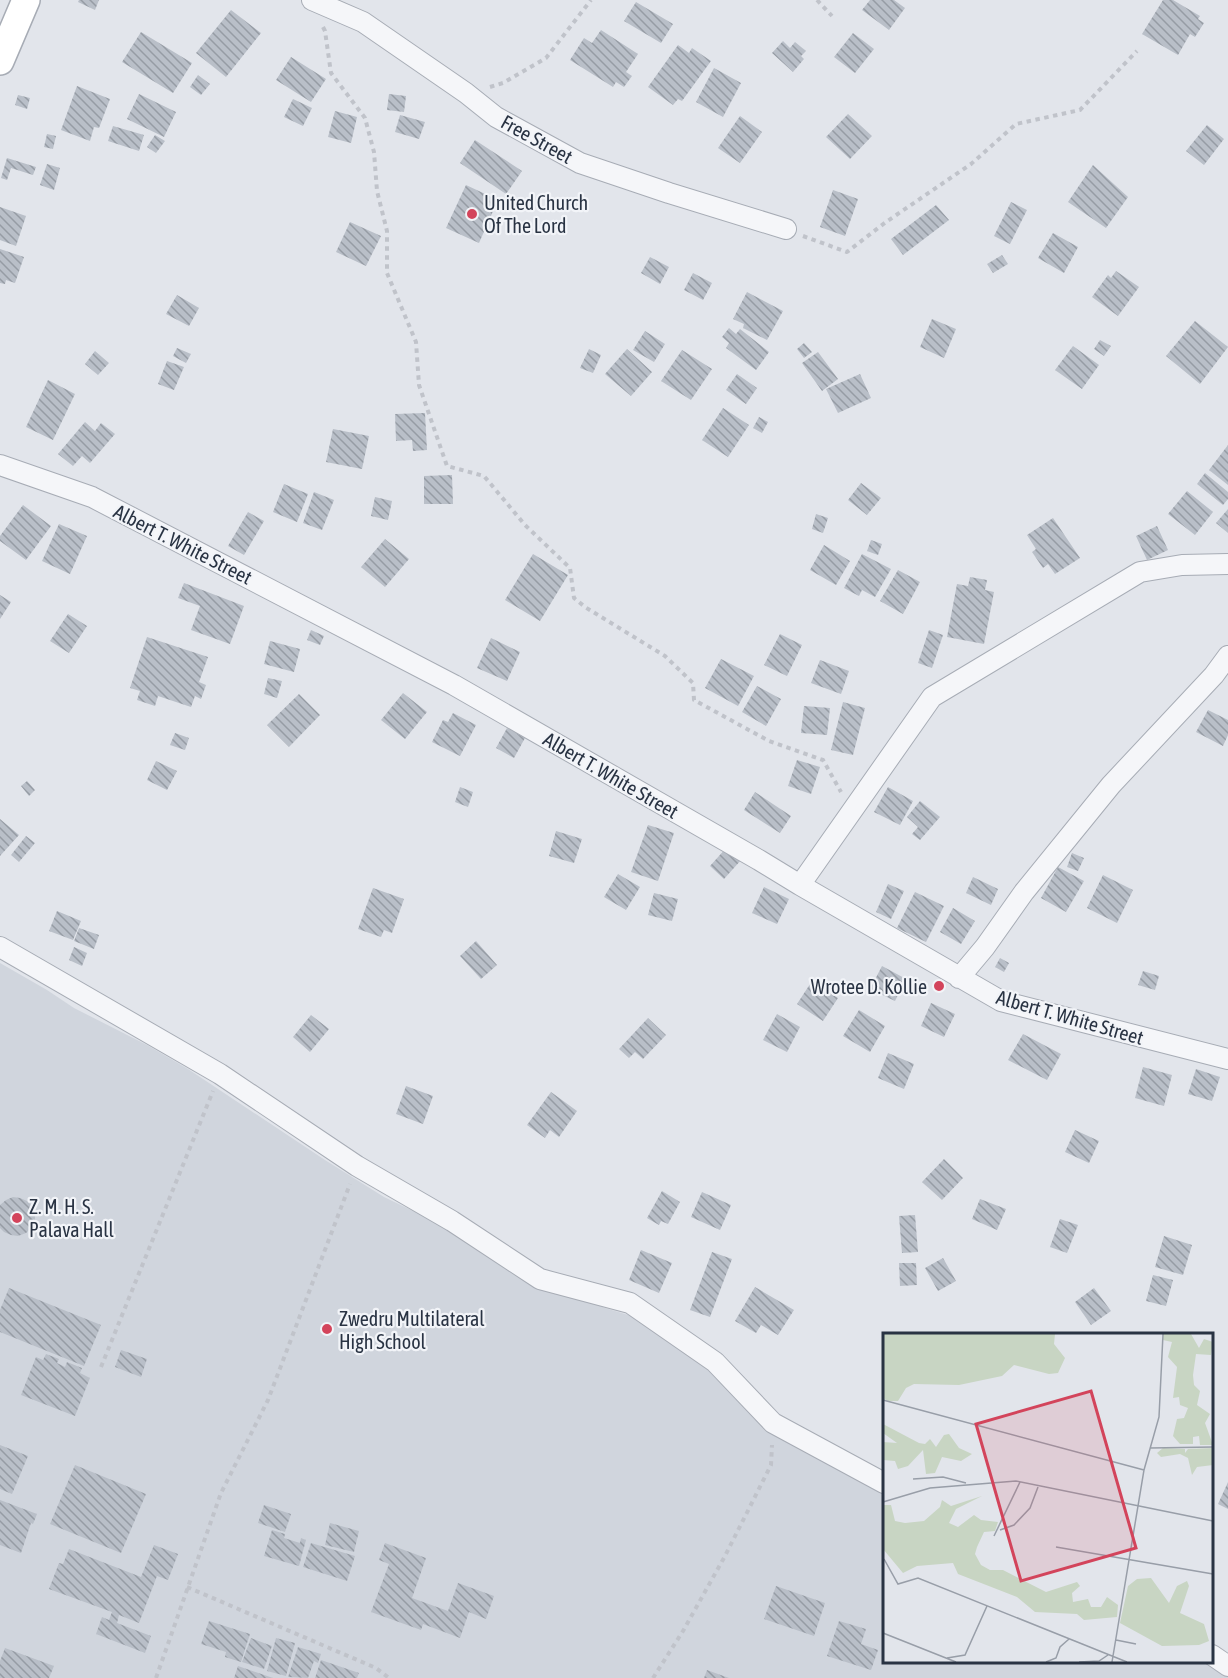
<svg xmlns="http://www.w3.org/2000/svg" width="1228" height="1678" font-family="'Asap Condensed',sans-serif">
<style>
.built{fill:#d0d5dd}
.building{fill:url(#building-back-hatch)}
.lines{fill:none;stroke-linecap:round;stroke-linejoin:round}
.street-casing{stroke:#a7acb5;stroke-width:22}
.secondary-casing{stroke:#a7acb5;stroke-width:30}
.path{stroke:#c0c3ca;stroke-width:4;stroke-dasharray:4.5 4.5;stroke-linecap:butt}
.street{stroke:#f5f6f9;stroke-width:20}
.secondary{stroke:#fff;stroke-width:27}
.poi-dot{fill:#d3445b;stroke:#f2f4f8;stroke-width:2}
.labels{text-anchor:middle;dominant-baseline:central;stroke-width:4.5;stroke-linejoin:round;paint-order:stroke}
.street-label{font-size:20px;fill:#293343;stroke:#f2f4f8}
.poi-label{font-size:20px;fill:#293343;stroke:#f2f4f8;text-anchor:start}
.inset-road{fill:none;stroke:#989ea8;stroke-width:1.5}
.view{fill:#d3445b;fill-opacity:0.15;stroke:#d3445b;stroke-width:3}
.inset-edge{fill:none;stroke:#293343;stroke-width:3}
</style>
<defs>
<pattern id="building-back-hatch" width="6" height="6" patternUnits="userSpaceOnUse" patternTransform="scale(1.5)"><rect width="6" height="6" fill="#b9bfc8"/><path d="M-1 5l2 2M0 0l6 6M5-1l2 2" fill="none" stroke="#969ca4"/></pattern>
</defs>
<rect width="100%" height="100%" fill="#e2e5eb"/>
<!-- built -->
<path class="built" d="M0,963L47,990L74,1008L147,1045L188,1069L325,1160L384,1197L453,1230L556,1289L605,1308L635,1317L884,1492V1662H1208L1228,1676V1678H0Z"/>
<!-- building -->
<path class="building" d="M79,0H99L95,10L78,2Z
M870,0H894L905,8L889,30L862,10Z
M1163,0H1173L1200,16L1198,19L1204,23L1195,37L1190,34L1178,55L1142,34Z
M636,2L673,24L661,43L624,21Z
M231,10L261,33L226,77L196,53Z
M601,30L638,54L626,72L632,76L624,87L616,82L613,87L570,60L584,38L592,43Z
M141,32L192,63L173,93L122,62Z
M853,33L874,49L855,73L834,57Z
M783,41L790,48L795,42L806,51L801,56L804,59L793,72L772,53Z
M678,45L689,53L692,48L711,61L682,101L678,99L673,105L648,87Z
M291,57L326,79L311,102L276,80Z
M714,68L741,83L723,117L696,102Z
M198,75L210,84L201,95L190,87Z
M77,86L110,99L99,128L94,127L90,141L61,130Z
M139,94L176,112L164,137L127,119Z
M389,94L406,96L404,112L387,110Z
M18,95L30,98L27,109L15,105Z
M293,99L312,108L303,126L284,117Z
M335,111L357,117L351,143L328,137Z
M848,114L872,136L850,159L826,137Z
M400,115L425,122L419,139L395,132Z
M740,116L762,132L740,163L718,148Z
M1207,125L1224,139L1204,165L1186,151Z
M113,126L144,135L139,151L108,141Z
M47,134L56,136L53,149L44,147Z
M155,135L165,141L156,153L147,147Z
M475,140L522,171L506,194L460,163Z
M7,158L36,167L33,175L11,168L7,180L1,178Z
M47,164L60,168L54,190L40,185Z
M1093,165L1128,197L1106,228L1068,202Z
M466,185L498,200L479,243L446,228Z
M833,190L858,199L845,236L820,227Z
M1011,202L1027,210L1010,244L994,236Z
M936,205L949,220L903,255L891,239Z
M0,207L26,216L16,246L0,240Z
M350,222L381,236L366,266L336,252Z
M1053,233L1078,247L1064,273L1038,258Z
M0,249L24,257L15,283L6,280L5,284L0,283Z
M1002,255L1008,264L993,273L987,264Z
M650,257L669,267L660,284L641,273Z
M1116,271L1139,287L1118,316L1092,297L1108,275L1111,278Z
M693,273L712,283L703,300L684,290Z
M747,292L783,311L767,340L743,328L744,324L733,319Z
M177,295L199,308L189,326L166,314Z
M932,319L956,329L944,358L920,347Z
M1195,321L1228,347L1200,384L1166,356Z
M729,328L736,334L740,329L769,352L756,370L726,348L729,343L722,337Z
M645,331L665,344L654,362L633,350Z
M1100,340L1111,346L1104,356L1094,349Z
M804,343L812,352L804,358L797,349Z
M1073,346L1099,365L1082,389L1055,370Z
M177,348L191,354L186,363L173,356Z
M589,349L601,355L593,373L580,368Z
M627,349L652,372L631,396L605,374Z
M682,350L712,369L691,400L661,381Z
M95,351L109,363L98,375L85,364Z
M818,352L838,379L822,391L802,363Z
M167,361L184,367L174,390L158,384Z
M737,374L757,388L746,404L726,390Z
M860,374L871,398L838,413L826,389Z
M48,380L75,394L53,440L26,427Z
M723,408L749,425L728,457L702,440Z
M425,413L427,450L413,451L412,440L396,441L395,414Z
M759,417L768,422L762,433L753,428Z
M85,422L95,431L101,423L115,434L90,463L82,456L73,466L58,454Z
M333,429L369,436L362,469L326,462Z
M1228,445V485L1209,470Z
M1205,473L1228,492V499L1223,505L1197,484Z
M452,475L453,504H424V476Z
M861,483L881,498L867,515L848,500Z
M284,484L308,494L297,522L273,512Z
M1187,491L1213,512L1195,535L1168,514Z
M314,492L334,500L322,530L303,523Z
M375,497L392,501L388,520L371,516Z
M23,505L51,526L26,560L0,541V536Z
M1228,509V533L1216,523Z
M248,512L264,521L244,555L228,546Z
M816,514L828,518L823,533L812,529Z
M1053,518L1080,558L1055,574L1048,564L1043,568L1032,552L1036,549L1027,535Z
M59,524L87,536L70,574L42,561Z
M1157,526L1168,550L1147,560L1136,536Z
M385,539L409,559L385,587L361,567Z
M871,540L882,544L878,555L867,551Z
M824,545L850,561L836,585L810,570Z
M533,554L568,575L540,621L505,600Z
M862,554L891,569L875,597L862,590L859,596L844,588Z
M898,570L920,582L903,614L880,601Z
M970,577L987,580L985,590L994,592L984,644L947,637L957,584L968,586Z
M184,583L244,606L230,644L191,630L200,606L178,598Z
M0,595L11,602L0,619Z
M68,614L87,626L69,653L50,641Z
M311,630L324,636L320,645L307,640Z
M929,630L943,635L932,668L918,663Z
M780,634L802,645L787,676L764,665Z
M147,637L208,657L199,682L206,685L201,699L195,696L191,707L158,696L155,706L137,700L140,691L130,688Z
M491,638L520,652L507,681L477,668Z
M270,641L300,649L294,672L264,664Z
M721,659L754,676L738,706L705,688Z
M820,660L849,671L841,694L811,683Z
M268,678L282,681L277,698L264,694Z
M757,686L781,699L766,726L742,712Z
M403,693L427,712L405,739L381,720Z
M299,694L320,715L289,747L267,725Z
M843,702L865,708L853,755L831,750Z
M804,706L830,708L827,735L801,733Z
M1208,710L1228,720V735L1223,746L1196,732Z
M453,713L476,725L460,756L432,742L443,720L448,722Z
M507,728L525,738L514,758L496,748Z
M175,733L189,738L185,750L170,745Z
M797,760L820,767L811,794L788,786Z
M156,761L177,771L167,790L147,780Z
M27,781L35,790L29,796L21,786Z
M460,787L473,792L468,807L455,802Z
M888,787L913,801L900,825L874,812Z
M755,792L791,816L780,833L744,810Z
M920,801L940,817L920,840L912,834L918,827L907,817Z
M0,819L19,835L0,856Z
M648,825L674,833L658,881L631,872Z
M556,831L582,839L574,863L549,856Z
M26,836L35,843L19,862L11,855Z
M727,847L742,859L724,879L710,866Z
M1072,853L1084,858L1078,871L1067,867Z
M1058,867L1084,881L1066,912L1041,898Z
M618,874L640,887L626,910L604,897Z
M1103,875L1133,890L1117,923L1087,908Z
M973,877L998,889L991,905L966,893Z
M888,884L904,891L891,919L876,912Z
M764,887L789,899L777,924L752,913Z
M373,888L404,899L392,933L384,930L381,937L358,929Z
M915,892L944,906L926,942L897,928Z
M654,893L678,899L672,921L648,915Z
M953,908L975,921L961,944L940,932Z
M57,911L81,921L73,940L49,931Z
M79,928L99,935L94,949L74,941Z
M476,941L497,965L481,979L460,956Z
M74,947L87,953L82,966L69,960Z
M1000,958L1009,963L1004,972L995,967Z
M882,966L906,979L895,1001L870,989Z
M1143,971L1159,976L1155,990L1138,985Z
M812,981L838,998L823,1021L797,1004Z
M931,1003L955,1014L944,1037L921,1026Z
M859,1010L885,1026L870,1052L843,1036Z
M777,1014L800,1027L787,1052L763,1040Z
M311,1015L329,1029L310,1052L293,1037Z
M648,1018L666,1035L643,1059L635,1052L629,1058L619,1049Z
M1023,1034L1061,1054L1047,1080L1008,1060Z
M888,1053L914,1064L904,1089L878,1078Z
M1143,1067L1172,1075L1164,1106L1135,1098Z
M1196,1069L1220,1077L1212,1101L1188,1094Z
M406,1086L433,1096L423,1124L396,1114Z
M551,1092L577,1111L559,1137L550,1130L545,1138L527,1125Z
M1075,1130L1099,1141L1089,1163L1065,1152Z
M944,1159L963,1178L942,1200L922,1182Z
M662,1191L680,1202L668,1224L661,1221L659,1225L647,1218Z
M702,1192L731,1205L720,1230L691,1217Z
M13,1197L20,1198L27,1201L33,1207L35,1214V1222L31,1228L26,1233L18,1236L11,1235L4,1232L0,1228V1205L6,1200Z
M980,1199L1006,1209L997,1230L972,1219Z
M915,1215L918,1252L902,1253L899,1216Z
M1060,1219L1078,1225L1067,1253L1050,1247Z
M1164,1236L1192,1245L1183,1275L1155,1267Z
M641,1250L672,1263L659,1293L629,1280Z
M712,1252L732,1259L710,1317L690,1310Z
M943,1258L956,1281L938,1291L925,1268Z
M899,1263H916L917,1285L900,1286Z
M1153,1275L1173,1280L1166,1306L1146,1301Z
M755,1287L794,1310L778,1335L761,1325L756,1333L735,1321Z
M9,1288L101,1325L84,1366L0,1332V1310Z
M1094,1288L1111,1311L1091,1325L1075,1302Z
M121,1350L147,1359L141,1377L115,1367Z
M46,1354L59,1359L57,1363L65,1367L67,1362L82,1368L80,1373L90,1378L75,1416L21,1395L36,1357L43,1360Z
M0,1445L28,1456L12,1494L0,1489Z
M75,1465L146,1494L121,1553L50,1524Z
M1228,1482V1509L1218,1504Z
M0,1500L37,1514L33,1524L31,1523L21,1553L0,1545Z
M264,1505L291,1514L285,1532L258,1523Z
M330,1523L359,1531L354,1552L325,1545Z
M272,1530L285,1534L284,1538L300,1543L301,1538L306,1540L299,1566L264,1556Z
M311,1543L355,1556L347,1581L303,1567Z
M385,1543L426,1558L412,1598L448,1611L458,1583L494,1596L486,1619L469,1612L460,1638L423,1624L421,1630L371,1612L389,1564L379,1560Z
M154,1545L178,1554L168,1580L157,1576L139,1623L119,1615L117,1623L151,1636L145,1653L96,1634L102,1617L109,1620L112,1612L49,1589L59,1563L63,1564L69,1549L141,1577Z
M776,1586L825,1603L814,1636L764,1619Z
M209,1621L250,1634L241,1662L225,1657L226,1652L201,1644Z
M839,1621L866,1629L861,1644L878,1650L871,1670L827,1656Z
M251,1638L272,1646L264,1669L242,1662Z
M276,1638L295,1643L286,1676L267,1671Z
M298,1647L321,1654L318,1663L314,1661L308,1678L288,1677Z
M5,1648L54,1666L49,1678H0V1661Z
M321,1660L359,1673L357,1678H315Z
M238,1666L273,1678H234Z
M707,1670L729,1678H704Z"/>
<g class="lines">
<!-- street casing -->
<g class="street-casing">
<path id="street" d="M312,0L363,22L466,93L496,117L580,163L669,193L786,229
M0,465L92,497L454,685L759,860L800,885L1001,1001L1228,1059
M800,885L932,697L1140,572L1182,565L1228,564
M0,947L220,1074L357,1166L452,1221L540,1279L630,1303L715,1362L773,1423L884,1483
M959,978L985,947L1024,892L1111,785L1214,675L1228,656
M1212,1655L1228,1666"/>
</g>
<!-- secondary casing -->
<g class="secondary-casing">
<path id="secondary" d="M0,61L26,0"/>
</g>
<!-- path -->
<path class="path" d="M817,0L832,16
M323,27L325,31L331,73L365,118L374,152L377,191L387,231V273L416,342L419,385L447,466L484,476L525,525L570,568L574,598L585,607L665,656L693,683L694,700L769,741L823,760L841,792
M490,87L503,83L546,58L591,0
M803,236L847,252L886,222L971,164L1016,124L1080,110L1137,51
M101,1367L213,1091
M187,1587L376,1668L389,1678
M156,1678L221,1493L268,1400L350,1184
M653,1678L683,1631L725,1556L771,1465L772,1445"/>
<!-- street -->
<use href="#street" class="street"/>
<!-- secondary -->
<use href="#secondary" class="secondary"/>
</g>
<!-- markers -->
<g class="poi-dot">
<circle cx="472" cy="214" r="6"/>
<circle cx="939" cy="986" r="6"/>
<circle cx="17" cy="1218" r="6"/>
<circle cx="327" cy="1329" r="6"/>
</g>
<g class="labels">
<!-- street labels -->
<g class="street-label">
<text transform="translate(537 139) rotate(29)">Free Street</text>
<text transform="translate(183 544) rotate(27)">Albert T. White Street</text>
<text transform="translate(611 775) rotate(30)">Albert T. White Street</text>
<text transform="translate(1070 1017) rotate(16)">Albert T. White Street</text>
</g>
<!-- poi labels -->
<g class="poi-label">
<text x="484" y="202">United Church<tspan x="484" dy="23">Of The Lord</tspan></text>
<text x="927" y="986" text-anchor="end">Wrotee D. Kollie</text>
<text x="29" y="1206">Z. M. H. S.<tspan x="29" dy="23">Palava Hall</tspan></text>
<text x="339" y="1318">Zwedru Multilateral<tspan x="339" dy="23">High School</tspan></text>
</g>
</g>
<!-- overview -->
<g transform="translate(883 1333)">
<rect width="330" height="330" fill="#e2e5eb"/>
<path d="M0,1H172L171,11L182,25L175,40L166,41L131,32L119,43L76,52L31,51L23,55L15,68H5L0,65ZM280,1H308L316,15L321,6L330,9L328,22L313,21L310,42L311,52L317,58L314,72L327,81L322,90L330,112H317L316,103L310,104V111H297L290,103L294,86L301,85L305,75L297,72L296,64L290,65L294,34L285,24L289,9L280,7ZM0,91L36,110L42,111L47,106L53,114L61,102L66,101L76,115L89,121L78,128L59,124L52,140L43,141L40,117L25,133L15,136L12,128L0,127V109L14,110L0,100ZM280,115L302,116V120L305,116L330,115V132L314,134L309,142L305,125L297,121L278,124L274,120ZM99,163L73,176L66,190L75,194L91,182L98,187L115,189L112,198L101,199L94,214L92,221L98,232L107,237H120L163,259L194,249L197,253L189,260L190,269L205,266L208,274H218L224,264L235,272L234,284L201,287L194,281L152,279L134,264L75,241L70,230L34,233L20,240L0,216V172H8L12,188L22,190L41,188L57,174L59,167L68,173ZM268,245L286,270L294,253L304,248L306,253L297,280L321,291L326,308L316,312L279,313L237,290L245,253L254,246Z" fill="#c8d5c3"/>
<path class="inset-road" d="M0,67L261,137M267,115L330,114M30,146L60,144L83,150M0,169L47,155L133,148L330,188M117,197L131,192L147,175L155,154M111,203L137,149M173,214L330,241M1,226L15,251L35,245L244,329M0,300L73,329M233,307L253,311M64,325L82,322L104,273M163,329L173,325L177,314L186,306M196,329L216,328L225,322M229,329L261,137L276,84L280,1"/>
<path class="view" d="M208,58L253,215L138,248L93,91Z"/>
<rect width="330" height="330" class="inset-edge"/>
</g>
</svg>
